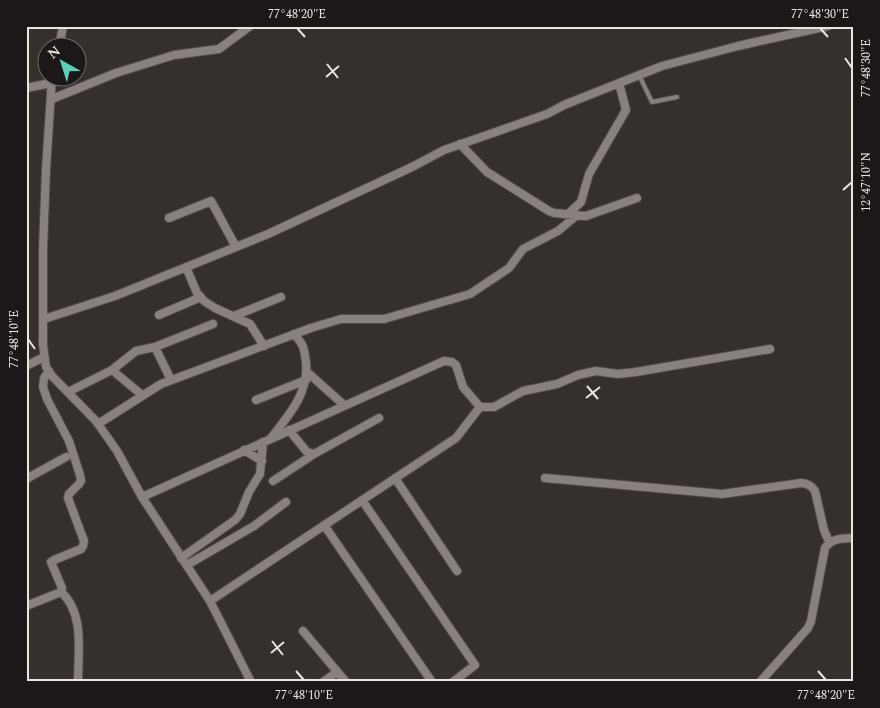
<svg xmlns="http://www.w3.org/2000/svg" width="880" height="708" font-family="Spectral,serif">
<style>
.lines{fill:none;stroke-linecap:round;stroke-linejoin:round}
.lane-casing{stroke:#524d4a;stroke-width:6}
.street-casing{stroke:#524d4a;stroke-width:10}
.lane{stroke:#89817d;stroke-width:4}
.street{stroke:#89817d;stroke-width:8}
.ticks{fill:none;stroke:#e9e5e2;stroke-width:2}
.neatline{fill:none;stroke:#e9e5e2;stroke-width:2}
.ticks-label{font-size:12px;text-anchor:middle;fill:#e9e5e2}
</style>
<rect width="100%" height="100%" fill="#36302c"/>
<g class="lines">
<!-- lane casing -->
<g class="lane-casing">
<path id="lane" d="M639,75L652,102L677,97"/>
</g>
<!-- street casing -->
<g class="street-casing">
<path id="street" d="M59,48L63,26
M52,78L46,169L43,249V345L46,367L52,376L96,421L117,451L142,497L210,601L251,682
M26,88L51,83
M52,99L116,73L174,55L219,49L250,26
M460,144L487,172L549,211L554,213L586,216L637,198
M567,215L581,202L589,174L626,110L619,83
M169,218L211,201L236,247
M186,267L197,293L204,301L215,308L250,324L264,346
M159,315L201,297
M234,316L281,297
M44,319L115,296L268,234L412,167L444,150L547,114L564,105L662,66L738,46L828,26
M155,347L171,380
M26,366L44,357
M112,370L142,395
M307,372L344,405
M68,392L112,370L136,351L155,347L213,324
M256,400L306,380
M98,424L161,384L311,328L341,319H384L470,294L509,268L523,249L558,231L576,216
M289,430L307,452L314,454L379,418
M271,438C289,415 309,393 306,362C304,348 304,345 294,334
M244,450L262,461
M395,478L457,571
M545,478L722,494L801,483C807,483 811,485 815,491L824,530L829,542
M26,479L66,457
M273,481L314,454
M142,497L444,361L452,362L456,365L463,387L480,407H494L523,391L557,384L578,375L596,371L618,374L636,372L770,349
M362,500L475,665L453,682
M324,525L432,682
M181,558L235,520L240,514L249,492L260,474L263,442
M187,565L254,526L286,502
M61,592C85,613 78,653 78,682
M210,601L456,438L480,407
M26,606L61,592L62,588L51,562L54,560L81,549L83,546L84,541L68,498L69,494L79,484L81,481L80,475L69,441L47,399L43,387L44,378L49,371
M303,631L346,682
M323,682L337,672
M760,682L808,628L811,621L825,548C833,537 842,539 854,538"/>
</g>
<!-- lane -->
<use href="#lane" class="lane"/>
<!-- street -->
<use href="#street" class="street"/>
</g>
<!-- ticks -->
<path class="ticks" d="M297,28L305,37M820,28L828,37M845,58L852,68M327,64L338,78M326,77L339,66M843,190L852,182M28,339L35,349M587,386L598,399M586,398L600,387M272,641L283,655M271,653L284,642M296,671L304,680M818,671L826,680"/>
<!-- border -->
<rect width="880" height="708" fill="none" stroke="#1b1817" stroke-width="55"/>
<!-- north arrow -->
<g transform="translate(62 62) rotate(321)"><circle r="24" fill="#1b1817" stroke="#6d6a68"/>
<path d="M0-4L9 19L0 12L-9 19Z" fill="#5dceb9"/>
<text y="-8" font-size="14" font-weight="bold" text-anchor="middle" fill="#e9e5e2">N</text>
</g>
<rect x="28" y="28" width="824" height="652" class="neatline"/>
<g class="ticks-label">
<text x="297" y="18">77°48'20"E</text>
<text x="820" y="18">77°48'30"E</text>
<text transform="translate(866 68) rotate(-90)" y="4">77°48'30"E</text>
<text transform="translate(866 182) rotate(-90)" y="4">12°47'10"N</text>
<text transform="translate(14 339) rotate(-90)" y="4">77°48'10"E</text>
<text x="304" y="699">77°48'10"E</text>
<text x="826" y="699">77°48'20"E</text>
</g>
</svg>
